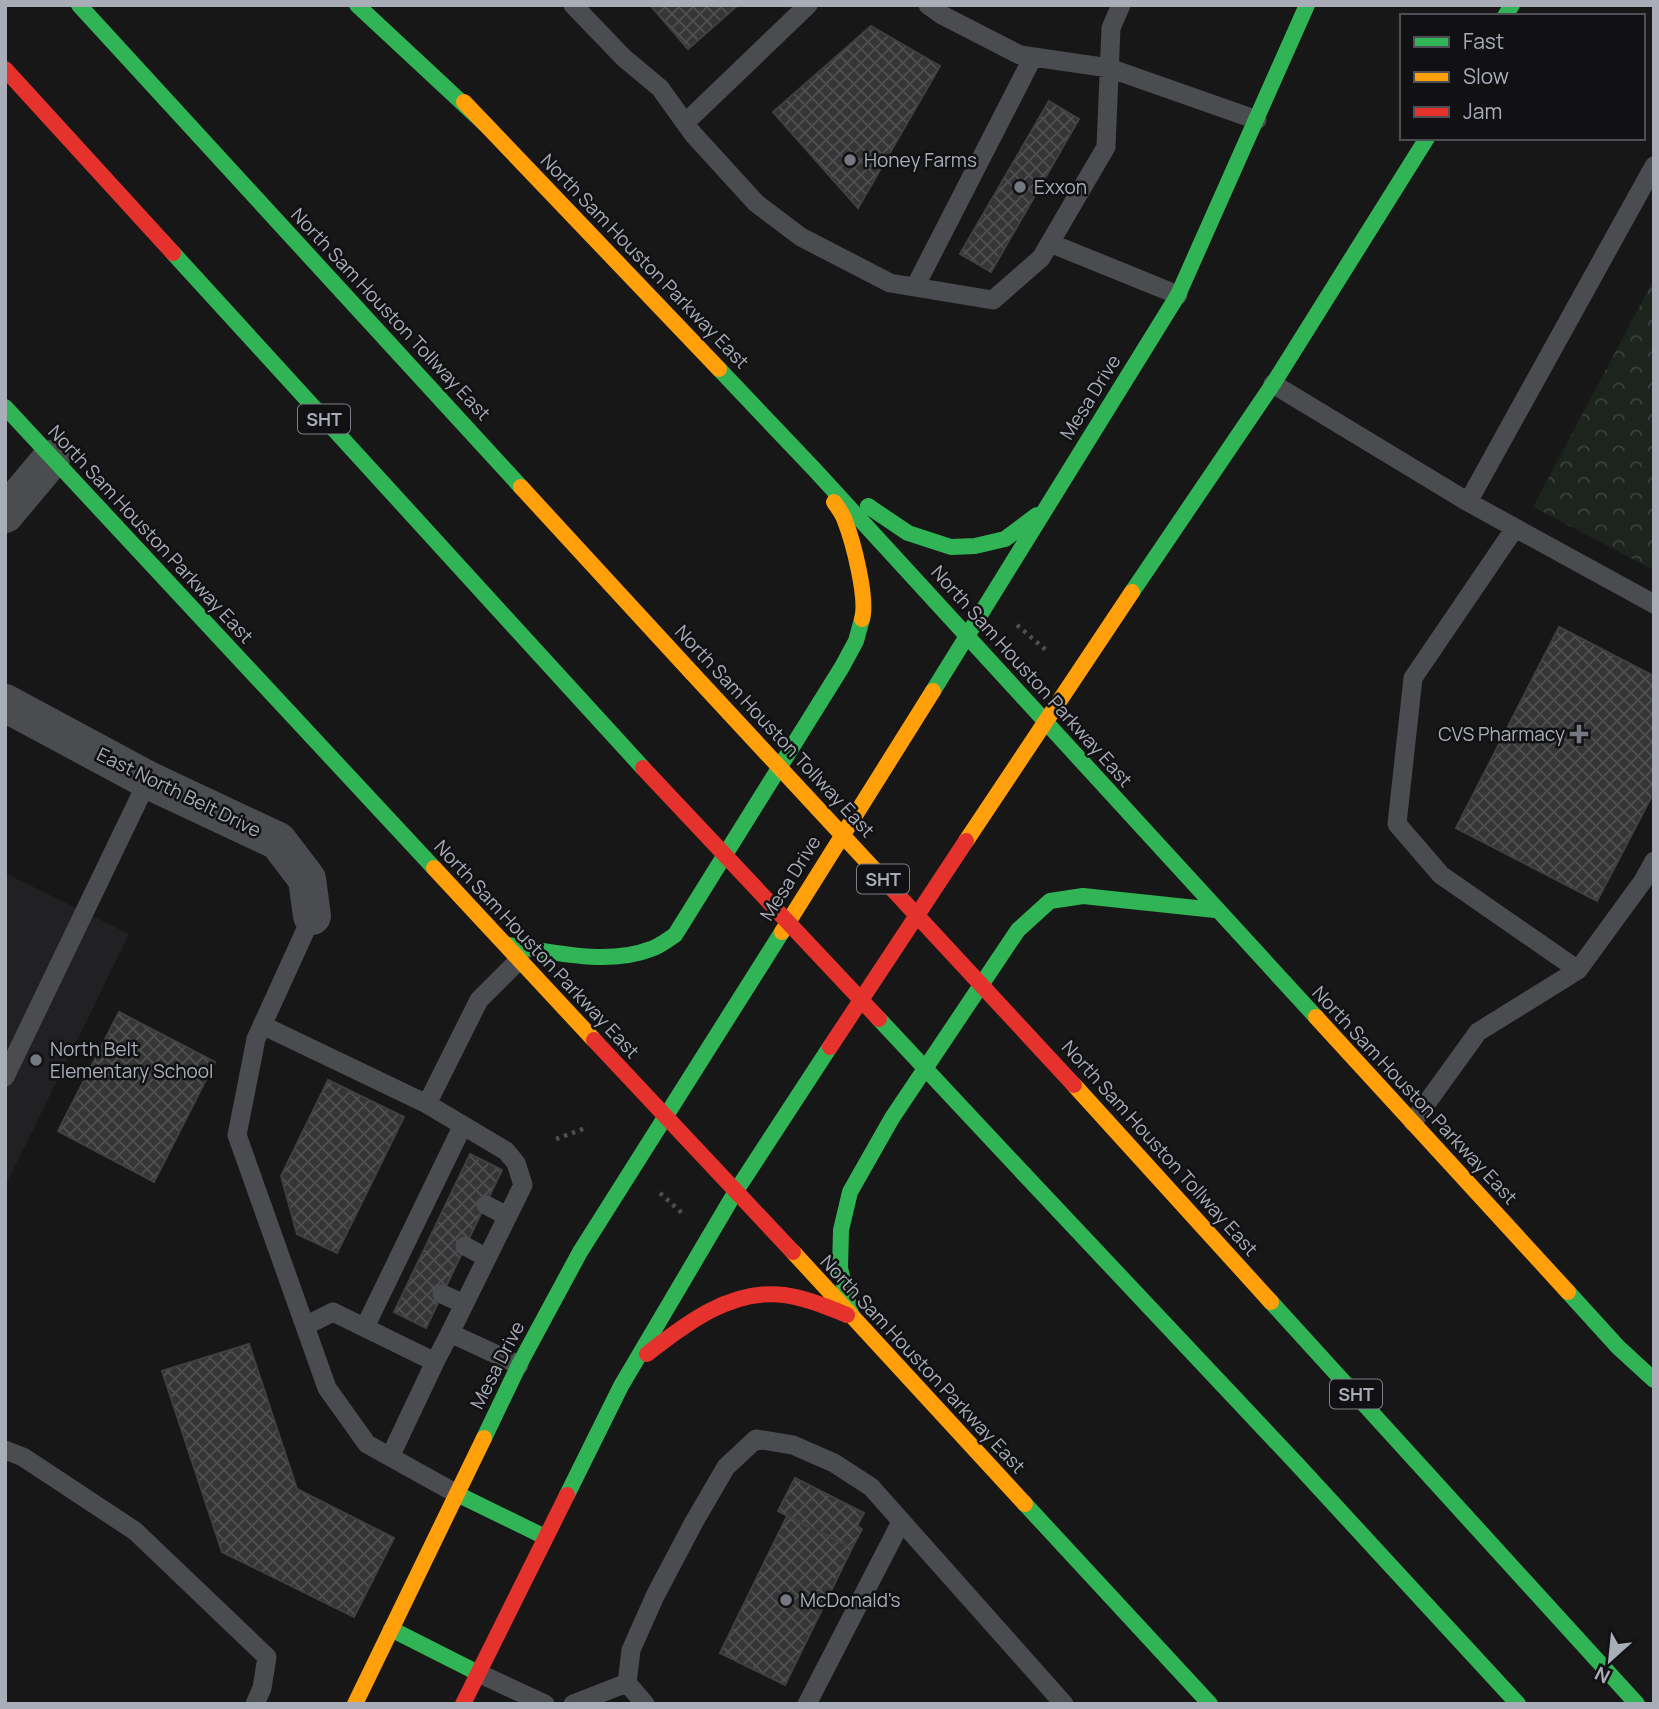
<svg xmlns="http://www.w3.org/2000/svg" width="1659" height="1709" font-family="Manrope,sans-serif">
<style>
.built{fill:#212123}
.forest{fill:url(#forest-crowns)}
.building{fill:url(#building-cross-hatch);stroke:#3f4043;stroke-width:2}
.lines{fill:none;stroke-linecap:round;stroke-linejoin:round}
.path{stroke:#4d4e52;stroke-width:4.5;stroke-dasharray:3.5 5;stroke-linecap:butt}
.lane{stroke:#4b4c50;stroke-width:19}
.street{stroke:#4b4c50;stroke-width:38}
.fast{stroke:#30b455;stroke-width:16}
.slow{stroke:#ff9f0a;stroke-width:16}
.jam{stroke:#e5322d;stroke-width:16}
.fast-bridge{stroke:#30b455;stroke-width:16}
.slow-bridge{stroke:#ff9f0a;stroke-width:16}
.jam-bridge{stroke:#e5322d;stroke-width:16}
.poi-dot{fill:#757880;stroke:#111113;stroke-width:2.5}
.labels{text-anchor:middle;dominant-baseline:central;stroke-width:5;stroke-linejoin:round;paint-order:stroke}
.shield{fill:#111113;stroke:#7b7e86;stroke-width:2}
.shield-label{font-size:18px;font-weight:bold;fill:#a8adb8}
.poi-label{font-size:19px;fill:#a8adb8;stroke:#111113;text-anchor:start}
.street-label{font-size:19px;fill:#a8adb8;stroke:#111113}
</style>
<defs>
<pattern id="forest-crowns" width="20" height="18" patternUnits="userSpaceOnUse" patternTransform="scale(1.75)"><rect width="20" height="18" fill="#1d241e"/><path d="M2 6a3 3 0 1 1 6 0M12 15a3 3 0 1 1 6 0" fill="none" stroke="#3b413d"/></pattern>
<pattern id="building-cross-hatch" width="8" height="8" patternUnits="userSpaceOnUse" patternTransform="scale(1.75)"><rect width="8" height="8" fill="#353536"/><path d="M0 0l8 8M0 8l8-8" fill="none" stroke="#4f5051"/></pattern>
</defs>
<rect width="100%" height="100%" fill="#171717"/>
<!-- built -->
<path class="built" d="M5,873L129,934L5,1187Z"/>
<!-- forest -->
<path class="forest" d="M1654,279V570L1533,507Z"/>
<!-- building -->
<path class="building" d="M650,5H738L688,49Z
M871,26L940,66L858,208L773,112Z
M1049,101L1079,119L991,272L960,254Z
M1559,627L1654,676V792L1597,901L1456,828Z
M119,1012L215,1062L154,1182L58,1131Z
M328,1080L404,1117L337,1253L297,1234L281,1176Z
M470,1154L502,1170L426,1328L394,1312Z
M249,1344L297,1489L394,1538L354,1617L222,1552L162,1371Z
M795,1478L864,1513L857,1526L862,1529L852,1548L778,1511Z
M787,1516L852,1548L785,1685L720,1653Z"/>
<g class="lines">
<!-- path -->
<path class="path" d="M1017,625L1047,651
M556,1139L588,1127
M660,1193L682,1213"/>
<!-- lane -->
<path class="lane" d="M573,5L624,58L660,88L693,134L756,203L801,237L890,283L993,300L1041,258L1106,147L1111,28L1121,5
M928,5L942,15L1020,55L1109,68L1257,120
M685,123L808,5
M1050,243L1178,295
M915,287L1033,57
M1273,384L1468,502L1654,604
M1468,502L1654,166
M1515,528L1413,678L1397,824L1441,875L1578,970
M312,916L256,1039L237,1135L327,1388L367,1444L457,1494
M262,1025L427,1104
M5,1077L148,780
M1413,1122L1478,1032L1578,970L1643,881L1654,861
M486,1205L507,1216
M465,1246L487,1258
M442,1294L464,1304
M305,1326L333,1312L435,1362L450,1333
M365,1327L463,1125
M519,1365L450,1333L523,1185L516,1163L506,1151L427,1104L479,1000L520,959
M5,1450L23,1457L135,1531L267,1657L262,1688L255,1704
M390,1457L435,1362
M478,1673L545,1704
M573,1704L627,1683
M645,1704L627,1683L631,1650L655,1596L694,1522L726,1467L756,1439L793,1445L834,1463L871,1487L1064,1704
M807,1704L901,1522"/>
<!-- street -->
<path class="street" d="M5,514L51,459
M5,703L148,780L278,841L307,879L312,916"/>
<!-- fast -->
<path class="fast" d="M79,5L521,487
M357,5L487,126
M1505,16L1512,5
M173,253L643,768
M719,369L814,469L1316,1017
M5,407L434,868
M868,506L908,533L951,547L975,546L1005,539L1037,515
M1132,592L1273,384L1427,138
M933,691L1178,295L1307,5
M508,945C553,952 607,966 651,949C660,946 667,940 675,935L842,667L856,641L862,619
M1024,1174L1296,1463L1518,1704
M1568,1292L1618,1347L1654,1380
M1271,1302L1637,1704
M851,1314L840,1268L841,1230L850,1192L892,1118L1018,930L1050,901L1083,896L1215,910
M484,1438L519,1365L580,1252L782,932
M457,1494L545,1537
M567,1495L621,1386L736,1191L830,1047
M1025,1504L1210,1704
M391,1629L478,1673"/>
<!-- slow -->
<path class="slow" d="M464,102L719,369
M521,487L692,673
M834,502C838,508 843,514 845,521C853,541 868,599 862,619
M966,841L1132,592
M434,868L594,1040
M782,932L933,691
M1316,1017L1568,1292
M1074,1085L1271,1302
M793,1252L1025,1504
M355,1704L484,1438"/>
<!-- jam -->
<path class="jam" d="M5,69L173,253
M594,1040L793,1252
M830,1047L966,841
M647,1354C685,1324 732,1288 784,1295C806,1298 827,1307 847,1315
M463,1704L567,1495"/>
<!-- fast-bridge -->
<path class="fast-bridge" d="M879,1019L1024,1174"/>
<!-- slow-bridge -->
<path class="slow-bridge" d="M692,673L884,880"/>
<!-- jam-bridge -->
<path class="jam-bridge" d="M643,768L879,1019
M884,880L1074,1085"/>
</g>
<!-- markers -->
<g class="poi-dot">
<circle cx="850" cy="160" r="7"/>
<circle cx="1020" cy="187" r="7"/>
<path d="M1575.5 723.5h7v7h7v7h-7v7h-7v-7h-7v-7h7z"/>
<circle cx="36" cy="1060" r="7"/>
<circle cx="786" cy="1600" r="7"/>
</g>
<g class="labels">
<!-- shield labels -->
<g class="shield">
<rect x="298" y="404.5" width="52" height="29" rx="5"/>
<rect x="857" y="864.5" width="52" height="29" rx="5"/>
<rect x="1330" y="1379.5" width="52" height="29" rx="5"/>
</g>
<g class="shield-label">
<text x="324" y="419">SHT</text>
<text x="883" y="879">SHT</text>
<text x="1356" y="1394">SHT</text>
</g>
<!-- poi labels -->
<g class="poi-label">
<text x="864" y="160">Honey Farms</text>
<text x="1034" y="187">Exxon</text>
<text x="1565" y="734" text-anchor="end">CVS Pharmacy</text>
<text x="50" y="1049">North Belt<tspan x="50" dy="22">Elementary School</tspan></text>
<text x="800" y="1600">McDonald's</text>
</g>
<!-- street labels -->
<g class="street-label">
<text transform="translate(645 261) rotate(46)">North Sam Houston Parkway East</text>
<text transform="translate(391 314) rotate(47)">North Sam Houston Tollway East</text>
<text transform="translate(1090 397) rotate(-58)">Mesa Drive</text>
<text transform="translate(151 534) rotate(47)">North Sam Houston Parkway East</text>
<text transform="translate(1032 676) rotate(48)">North Sam Houston Parkway East</text>
<text transform="translate(775 731) rotate(47)">North Sam Houston Tollway East</text>
<text transform="translate(179 792) rotate(26)">East North Belt Drive</text>
<text transform="translate(790 878) rotate(-58)">Mesa Drive</text>
<text transform="translate(537 949) rotate(47)">North Sam Houston Parkway East</text>
<text transform="translate(1415 1095) rotate(47)">North Sam Houston Parkway East</text>
<text transform="translate(1160 1148) rotate(48)">North Sam Houston Tollway East</text>
<text transform="translate(923 1364) rotate(47)">North Sam Houston Parkway East</text>
<text transform="translate(497 1365) rotate(-63)">Mesa Drive</text>
</g>
</g>
<!-- border -->
<rect width="1659" height="1709" fill="none" stroke="#a8adb8" stroke-width="14"/>
<!-- legend -->
<rect x="1400" y="14" width="245" height="126" fill="#111113" stroke="#4d4f55" stroke-width="2"/>
<rect x="1414" y="37" width="35" height="10" fill="#30b455" stroke="#4d4f55" stroke-width="2"/>
<text x="1463" y="49" font-size="21" fill="#a8adb8">Fast</text>
<rect x="1414" y="72" width="35" height="10" fill="#ff9f0a" stroke="#4d4f55" stroke-width="2"/>
<text x="1463" y="84" font-size="21" fill="#a8adb8">Slow</text>
<rect x="1414" y="107" width="35" height="10" fill="#e5322d" stroke="#4d4f55" stroke-width="2"/>
<text x="1463" y="119" font-size="21" fill="#a8adb8">Jam</text>
<!-- north arrow -->
<g transform="translate(1610 1660) rotate(207)" stroke="#111113" stroke-width="5" paint-order="stroke">
<path d="M0-5L12 26L0 18L-12 26Z" fill="#a8adb8"/>
<text y="-10" font-size="19" font-weight="bold" text-anchor="middle" fill="#a8adb8">N</text>
</g>
</svg>
